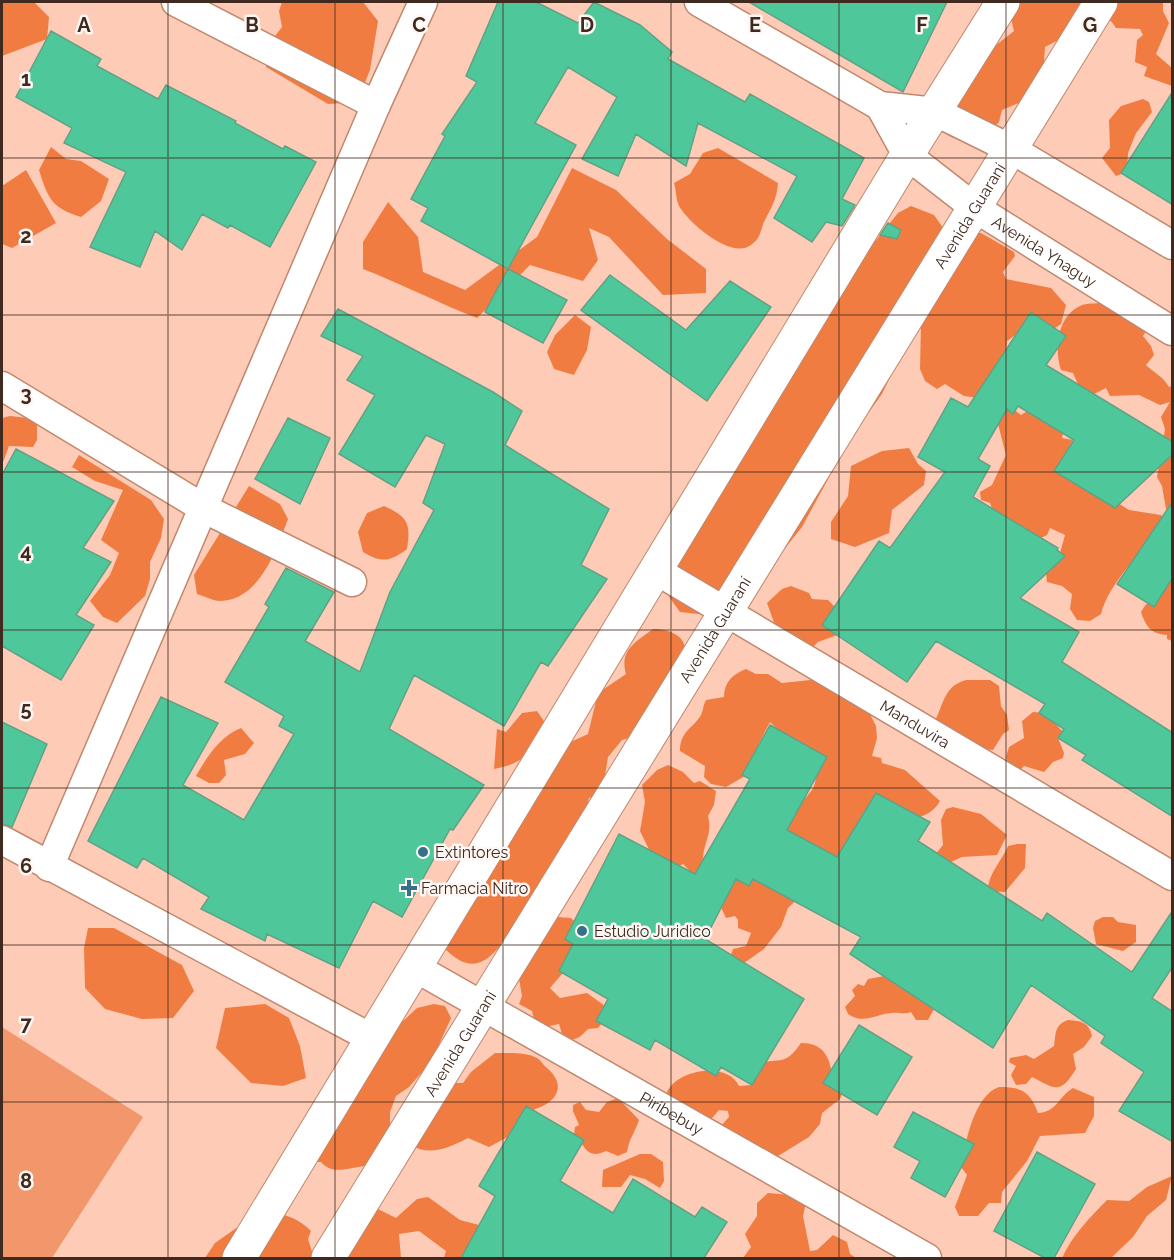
<svg xmlns="http://www.w3.org/2000/svg" width="1174" height="1260" font-family="Raleway,sans-serif">
<style>
.green{fill:#f2966c}
.forest{fill:#f17c42}
.building{fill:#4ec89a;stroke:#61a286;stroke-width:1.5}
.lines{fill:none;stroke-linecap:round;stroke-linejoin:round}
.street-casing{stroke:#c1886e;stroke-width:31}
.secondary-casing{stroke:#c1886e;stroke-width:35}
.street{stroke:#fff;stroke-width:28}
.secondary{stroke:#fff;stroke-width:33}
.grid{fill:none;stroke:#40291e;stroke-width:1.5;stroke-opacity:0.55}
.poi-dot{fill:#357289;stroke:#fef7f4;stroke-width:2}
.labels{text-anchor:middle;dominant-baseline:central;stroke-width:5;stroke-linejoin:round;paint-order:stroke}
.street-label{font-size:16px;fill:#40291e;stroke:#fef7f4}
.poi-label{font-size:16px;fill:#40291e;stroke:#fef7f4;text-anchor:start}
.grid-label{font-size:20px;text-anchor:middle;font-weight:bold;fill:#40291e;stroke:#fef7f4;stroke-width:5;stroke-linejoin:round;paint-order:stroke}
</style>
<rect width="100%" height="100%" fill="#fdcbb6"/>
<!-- green -->
<path class="green" d="M2,1027L143,1117L52,1258H2Z"/>
<!-- forest -->
<path class="forest" d="M2,2H34L49,17L47,39L2,56Z
M282,2H363L378,21L370,70L357,102L328,104L266,67L269,44L282,27L279,11Z
M1011,2H1092L1070,34L1045,47L1043,77L1026,100L1002,110L999,122L988,134L965,133L953,138L938,129L991,49L1014,31L1010,14Z
M1101,2H1163V11L1169,23L1156,54L1172,68V86L1144,76L1147,67L1135,62L1137,40L1143,35L1140,29L1116,28L1111,21L1100,20Z
M1143,99L1149,102L1152,112L1136,133L1128,153L1127,172L1116,176L1102,158L1110,148L1109,120L1121,106Z
M51,147L66,159L81,161L109,179L101,201L81,217C51,208 48,198 39,170Z
M718,148L778,183C777,199 771,208 764,222C760,231 761,238 751,245C731,260 689,223 679,206C676,200 676,189 674,183L690,174L703,153Z
M572,168L616,190L667,239L706,269V293L663,295L609,237L589,228L598,260L583,281L530,265L477,318C438,303 402,284 363,269V242L388,202L418,237L423,272L465,290L537,237Z
M26,170L56,223L12,248L2,244V186Z
M911,206L934,215L946,232L911,334L882,394L851,437L802,527L774,562L745,608L698,614L680,612L667,594L659,564L873,244L898,213Z
M971,233H981L1014,252L1015,256L1003,272L1006,279L1051,288L1066,305L1061,324L1055,328L1034,322L1007,341L1006,350L979,398L964,396L945,384L937,389L925,381L920,369L921,324Z
M1099,303L1116,309L1148,328L1143,336L1151,346L1154,355L1146,365C1154,373 1163,376 1169,387L1172,386V514L1166,509L1162,486L1157,477L1165,429L1161,417L1170,402L1160,405L1139,395L1110,396L1106,388L1094,394L1081,391L1073,373L1061,370C1054,349 1057,317 1080,306C1085,303 1093,304 1099,303Z
M575,315L591,327L587,350L574,375L554,369L547,352L555,335Z
M1004,402L1021,415L1034,407L1066,422L1062,438L1073,440L1064,455L1065,467L1062,476L1084,489H1096L1129,510L1161,515L1168,524C1146,545 1108,584 1101,614L1090,621L1077,620L1070,609L1072,594L1062,586L1047,582L1046,573L1060,553L1065,535L1050,528L1047,535L1041,538L995,516L990,503L981,500L980,492L992,485L1006,455L998,424Z
M10,416L37,419V440L33,447L9,446L2,465V418Z
M909,448L918,464L926,471L924,485L892,510L889,533L855,547L831,539V522L848,496L851,466L882,451Z
M79,455L151,500L164,519L161,538L150,562V579L145,596L117,623L103,617L90,601L110,575L119,553L101,540L123,490L95,481L72,467Z
M249,486L280,504L288,519C276,550 260,600 220,601C213,601 204,596 197,594L194,575Z
M384,506C408,517 411,523 407,549C390,562 381,563 363,552L358,532L367,513Z
M1171,579H1172V641L1167,639V635C1151,634 1146,627 1141,612C1149,597 1163,593 1171,579Z
M791,586L809,593L812,599L828,600L834,606L837,635L818,642L811,649L775,625L767,603L782,589Z
M653,629C674,629 694,640 681,664C675,675 663,685 655,694L657,705L636,736L622,740L608,757L602,794L589,798L583,824L508,937C487,963 472,976 444,948L522,805L541,793L562,746L588,734L598,693L626,674C619,650 636,642 653,629Z
M746,669L756,674H768L782,683L820,679L866,706L876,726L877,738L872,756L881,758L882,763L905,770L940,801C927,826 887,820 862,821L853,832L857,841L788,908L781,927L764,949L744,963L731,955L733,949L746,946L751,933L738,928V920L735,916L726,918L717,899L683,891L689,870L683,864L669,871L657,866L640,831L645,802L642,785L657,770L668,765L683,772L694,783L700,781L716,791L714,805L708,816C713,834 703,843 703,860L782,835C788,825 794,811 802,802C814,788 816,788 816,768L770,722L753,755L752,772L726,787L711,784L704,777L705,766L680,751C680,733 690,730 699,718C703,714 703,705 706,700L724,697C724,682 733,674 746,669Z
M966,680H990L999,686L1001,706L1007,715L1009,730L1003,734L993,750L979,749L970,760L954,765L929,731C944,711 940,687 966,680Z
M537,711L546,724C531,751 527,763 494,769L497,729L506,732L522,713Z
M1033,712L1045,713L1063,732L1058,738L1064,753L1063,758L1053,762L1044,772L1024,766L1019,771L1010,768L1006,757L1009,747L1024,738L1022,721Z
M241,728L254,743L245,754L224,760L226,775L219,783H209L196,776C207,757 220,736 241,728Z
M953,807L981,814L1007,835L997,855L962,857L942,866L934,856L943,845L941,820L946,809Z
M1017,844H1026L1025,868L1005,892L988,891C988,874 1001,862 1008,846Z
M558,917L571,918L575,922L579,936L567,968L550,988L560,998L587,993L605,1006L604,1021L598,1028L588,1029C579,1038 576,1042 563,1037L559,1024L545,1027L534,1019L532,1011L519,1004L522,996L519,979L548,923Z
M1103,917H1113L1118,922L1136,925V942L1123,951L1096,944L1093,928L1095,921Z
M88,928H114L182,965L194,991L173,1018L142,1019L105,1009L85,988L84,948Z
M884,976L934,1009L928,1020H916L911,1012C903,1015 899,1012 891,1013C875,1014 864,1025 848,1014L845,1007L855,996L852,990L858,984L864,986L868,979Z
M265,1004L289,1018L300,1046L306,1078L283,1086L251,1083L216,1048L225,1008Z
M434,1004L445,1006L451,1018L431,1062L409,1087L396,1096L390,1112V1138L366,1166C350,1167 333,1176 321,1162H312L400,1024L417,1008Z
M1068,1020C1081,1021 1089,1022 1092,1036L1084,1047L1073,1054L1076,1069C1060,1095 1055,1089 1032,1077L1026,1084L1016,1085L1011,1075L1016,1066L1009,1062L1010,1058L1026,1055L1034,1059L1054,1046C1056,1034 1054,1025 1068,1020Z
M801,1043C826,1043 831,1060 833,1083L843,1091L840,1099L822,1113L820,1124L809,1137L778,1156L767,1170L719,1128L729,1117L728,1111L719,1110L707,1124L665,1099C669,1069 728,1060 739,1086L752,1085L759,1062C783,1060 787,1063 801,1043Z
M495,1053C506,1053 528,1052 537,1058C541,1060 543,1065 547,1068C568,1086 556,1104 532,1110L515,1133L489,1147L468,1138C451,1147 429,1157 411,1145L430,1083H463L471,1072Z
M999,1087C1021,1087 1030,1091 1038,1113C1057,1112 1058,1097 1073,1088L1094,1097V1116L1085,1133L1040,1136L1027,1161L1002,1192L1001,1203H989L978,1216H959L955,1207L967,1175L961,1167C965,1144 974,1095 999,1087Z
M618,1098L639,1120C635,1132 629,1139 627,1152L618,1156L606,1151C594,1156 589,1155 582,1144L573,1143L575,1127L579,1125L573,1111V1105L580,1102L586,1110L599,1112L607,1102Z
M640,1154H651L663,1162L664,1181L660,1188L645,1179L630,1175L621,1187H602L603,1170Z
M1172,1176L1166,1200L1147,1216L1133,1237L1111,1258H1062C1072,1236 1090,1217 1107,1200L1129,1201L1147,1187Z
M768,1193L790,1195L806,1202L803,1216L810,1251L817,1250L833,1235L847,1242L850,1254L856,1258H743L751,1247L745,1234L757,1216V1203Z
M428,1197L460,1220L479,1225L482,1237L473,1258H444L446,1251L419,1231L399,1234L401,1258H345L365,1217L378,1209L396,1218L417,1199Z
M262,1210C282,1214 296,1216 311,1231L308,1239L314,1258H205L215,1243Z"/>
<!-- building -->
<path class="building" d="M498,2H536L578,23L594,2L640,25L672,52L668,59L745,102L750,94L864,158L842,199L855,205L842,226L826,222L812,242L774,218L797,176L698,123L686,166L636,134L618,176L582,159L617,97L568,67L535,123L576,145L508,269L421,221L428,208L411,199L445,136L442,134L477,82L466,76Z
M749,2H947L903,92Z
M51,31L101,59L97,66L158,99L166,85L236,121L235,123L283,149L285,146L316,162L270,247L230,225L228,228L202,214L182,250L155,231L140,267L90,247L126,172L64,143L72,128L16,97Z
M1173,91V205L1121,173Z
M888,223L901,230L897,239L880,235Z
M508,269L567,300L543,343L485,312Z
M610,275L686,330L730,281L771,307L707,401L581,310Z
M338,309L493,392L522,411L505,445L609,509L581,565L607,579L548,666L541,662L504,726L414,675L389,729L484,785L453,830L450,829L402,917L373,901L339,968L267,934L265,941L201,909L209,897L143,858L137,868L88,841L161,697L218,723L183,785L244,820L294,734L279,726L284,716L225,682L269,607L265,604L286,568L334,592L305,641L360,672L390,592L434,510L423,503L445,444L426,435L395,487L339,454L375,395L347,380L363,356L321,336Z
M1031,312L1066,336L1046,365L1173,442V454L1115,508L1054,471L1074,440L1018,406L1013,414L1007,409L978,459L990,466L973,497L1058,548L1057,550L1065,556L1020,598L1079,632L1062,662L1173,733V817L1082,760L1086,755L1058,738L1064,729L1039,713L1045,704L936,641L907,682L822,625L879,541L890,548L945,472L918,457L951,398L968,407Z
M288,418L330,438L300,504L255,479Z
M16,449L114,501L83,548L111,562L76,615L94,625L61,680L2,646V475Z
M1173,501V577L1154,607L1117,584Z
M2,722L47,744L12,827L2,824Z
M770,725L827,757L787,830L837,857L876,793L930,822L918,841L1042,921L1047,913L1132,972L1173,910V966L1152,998L1173,1012V1142L1119,1111L1144,1072L1101,1043L1105,1036L1031,985L993,1048L850,954L861,937L753,879L749,886L736,879L705,939L804,999L752,1085L721,1067L716,1076L655,1040L650,1050L596,1021L608,999L559,971L573,944L565,939L619,834L695,874L750,779L742,775Z
M859,1025L912,1057L877,1115L823,1083Z
M526,1106L584,1140L560,1181L613,1213L633,1179L695,1217L702,1207L727,1222L704,1258H461L495,1196L479,1186Z
M913,1112L974,1144L945,1197L911,1178L920,1161L894,1147Z
M1037,1152L1095,1184L1054,1258H1045L994,1231Z"/>
<g class="lines">
<!-- street casing -->
<g class="street-casing">
<g id="street">
<path d="M176,2L376,105"/>
<path d="M699,2L880,106L936,112L1011,149L1172,245"/>
<path id="s1" d="M880,106L907,155L975,208L1172,331"/>
<path d="M2,386L205,509L352,582"/>
<path id="s2" d="M657,571L1172,876"/>
<path d="M2,840L373,1039"/>
<path d="M49,867L376,105L423,2"/>
<path id="s3" d="M416,968L927,1258"/>
</g>
</g>
<!-- secondary casing -->
<g class="secondary-casing">
<g id="secondary">
<path d="M239,1258L907,155L1003,2"/>
<path id="s4" d="M328,1258L1101,2"/>
</g>
</g>
<!-- street -->
<use href="#street" class="street"/>
<!-- secondary -->
<use href="#secondary" class="secondary"/>
</g>
<!-- grid -->
<path class="grid" d="M168,2V1258M335,2V1258M503,2V1258M671,2V1258M839,2V1258M1006,2V1258M2,158H1172M2,315H1172M2,472H1172M2,630H1172M2,788H1172M2,945H1172M2,1102H1172"/>
<!-- markers -->
<g class="poi-dot">
<circle cx="423" cy="852" r="6"/>
<path d="M406 879h6v6h6v6h-6v6h-6v-6h-6v-6h6z"/>
<circle cx="582" cy="931" r="6"/>
</g>
<g class="labels">
<!-- street labels -->
<g class="street-label">
<text stroke="none"><textPath href="#s4" startOffset="1224">Avenida Guaraní</textPath></text>
<text stroke="none"><textPath href="#s1" startOffset="224">Avenida Yhaguy</textPath></text>
<text stroke="none"><textPath href="#s4" startOffset="738">Avenida Guaraní</textPath></text>
<text stroke="none"><textPath href="#s2" startOffset="300">Manduvira</textPath></text>
<text stroke="none"><textPath href="#s4" startOffset="252">Avenida Guaraní</textPath></text>
<text stroke="none"><textPath href="#s3" startOffset="294">Piribebuy</textPath></text>
</g>
<!-- poi labels -->
<g class="poi-label">
<text x="435" y="852">Extintores</text>
<text x="421" y="888">Farmacia Nitro</text>
<text x="594" y="931">Estudio Juridico</text>
</g>
</g>
<g class="grid-label">
<text x="84" y="32">A</text>
<text x="252" y="32">B</text>
<text x="419" y="32">C</text>
<text x="587" y="32">D</text>
<text x="755" y="32">E</text>
<text x="922" y="32">F</text>
<text x="1090" y="32">G</text>
<text x="26" y="86">1</text>
<text x="26" y="243">2</text>
<text x="26" y="401">3</text>
<text x="26" y="558">4</text>
<text x="26" y="716">5</text>
<text x="26" y="873">6</text>
<text x="26" y="1031">7</text>
<text x="26" y="1188">8</text>
</g>
<!-- border -->
<rect width="1174" height="1260" fill="none" stroke="#40291e" stroke-width="6"/>
</svg>
